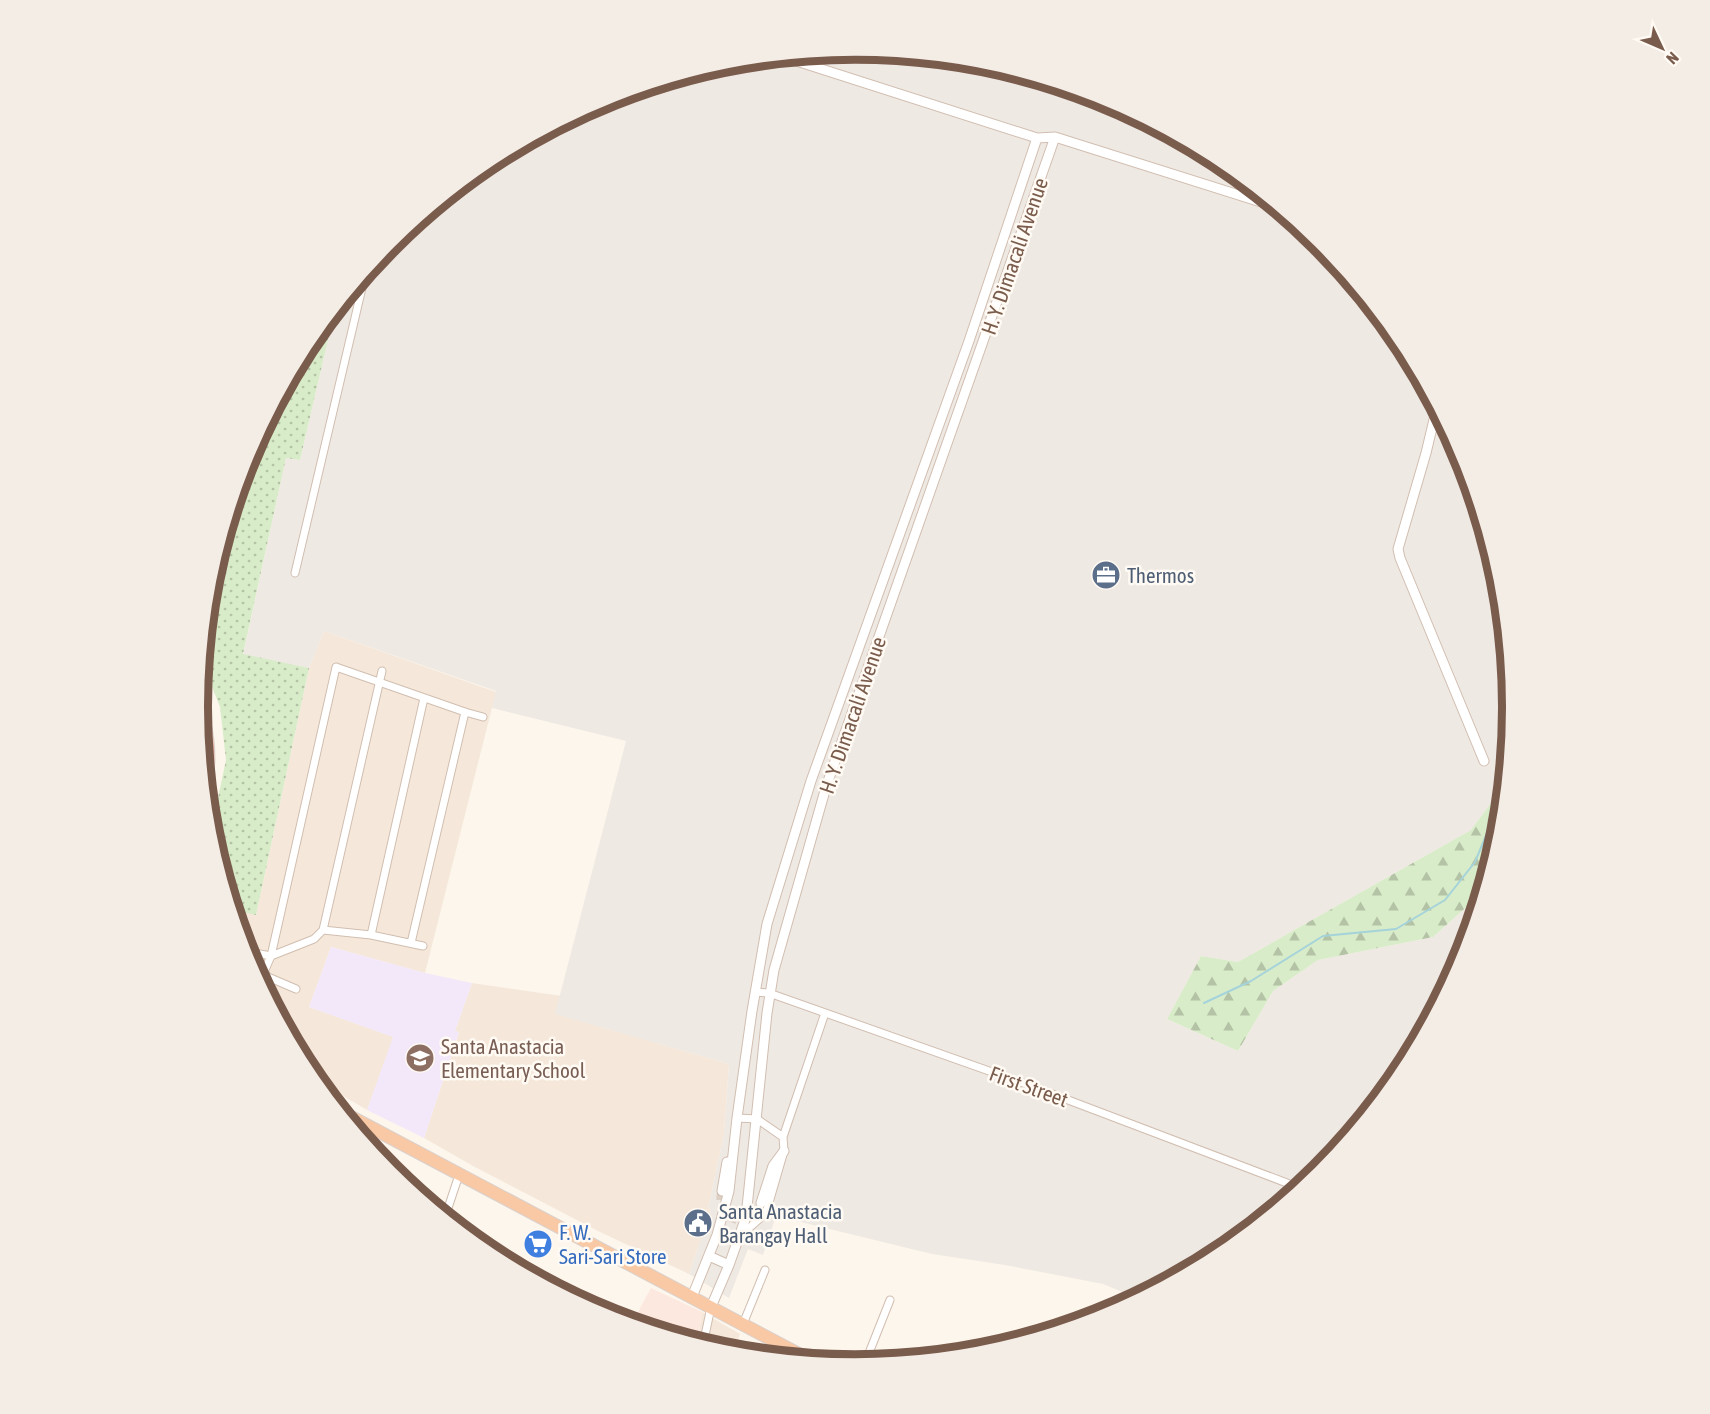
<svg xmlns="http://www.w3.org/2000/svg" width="1710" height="1414" font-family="'Asap Condensed',sans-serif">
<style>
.residential{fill:#f5e8da}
.commercial{fill:#fde8e0}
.industrial{fill:#efe9e4}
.education{fill:#f3e8fa}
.grass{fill:url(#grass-dots)}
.forest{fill:url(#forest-firs)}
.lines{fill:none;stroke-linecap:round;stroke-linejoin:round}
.stream{stroke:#a5d3da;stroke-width:2}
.tertiary-tunnel{stroke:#dcd0c4;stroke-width:9;stroke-dasharray:9 4.5;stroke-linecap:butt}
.minor-casing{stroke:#d1beb0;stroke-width:9}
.tertiary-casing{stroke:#d1beb0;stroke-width:11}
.trunk-casing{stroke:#dad1cd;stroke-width:14}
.motorway-casing{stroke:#dad1cd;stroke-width:16}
.minor{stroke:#fff;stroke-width:7}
.tertiary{stroke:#fff;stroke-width:9}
.trunk{stroke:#f9c8a4;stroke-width:12}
.motorway{stroke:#f7b7a3;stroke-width:14}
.labels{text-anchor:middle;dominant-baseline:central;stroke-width:5;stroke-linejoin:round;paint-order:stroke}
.street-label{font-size:21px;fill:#7a5c4d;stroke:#fffaf3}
.service-label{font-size:21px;fill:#4e5e75;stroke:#fffaf3;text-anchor:start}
.education-label{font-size:21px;fill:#785e54;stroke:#fffaf3;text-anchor:start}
.shop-label{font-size:21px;fill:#366cbe;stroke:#fffaf3;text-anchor:start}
.rim{fill:none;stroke:#7a5c4d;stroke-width:8}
</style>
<defs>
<pattern id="grass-dots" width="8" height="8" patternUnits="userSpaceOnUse" patternTransform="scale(1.5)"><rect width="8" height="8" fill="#d8ecc9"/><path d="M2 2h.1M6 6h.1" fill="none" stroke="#b4c2a5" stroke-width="1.8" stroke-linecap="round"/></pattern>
<pattern id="forest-firs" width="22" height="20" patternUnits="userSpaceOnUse" patternTransform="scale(1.5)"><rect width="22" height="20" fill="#d8ecc9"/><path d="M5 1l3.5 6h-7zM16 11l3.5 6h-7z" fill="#b4c2a5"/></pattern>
</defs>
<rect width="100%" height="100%" fill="#fdf6ec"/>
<!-- residential -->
<path class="residential" d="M324,631L496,692L425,973L331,947L309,1007L394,1037L367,1110L314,1079L308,1072L247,958L233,910L256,915L309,668Z
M472,983L562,996L556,1014L729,1064L724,1134L708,1208L711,1209L689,1274L598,1231L473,1166L424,1138L459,1033L455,1031Z
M702,1312L740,1334L733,1352L697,1343Z"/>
<!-- commercial -->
<path class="commercial" d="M651,1288L702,1312L697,1343L632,1323Z"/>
<!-- industrial -->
<path class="industrial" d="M855,50L984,62L1107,100L1221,161L1320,242L1402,342L1463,456L1500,579L1512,707L1505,784L1471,830L1238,962L1201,956L1167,1019L1238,1051L1273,991L1318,960L1433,937L1482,893L1462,959L1401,1073L1320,1172L1220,1254L1137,1298L1103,1284L1005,1265L932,1254L776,1216L763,1255L748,1249L729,1298L689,1274L711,1209L708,1208L724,1134L729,1064L555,1014L626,741L492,708L496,691L324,631L309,668L243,655L286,458L300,460L334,314H331L390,242L490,160L604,99L727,62Z"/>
<!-- education -->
<path class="education" d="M331,947L425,973L472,983L455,1031L459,1032L424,1138L367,1110L393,1037L309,1007Z"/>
<!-- grass -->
<path class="grass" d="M331,314H334L300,460L286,458L243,654L309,668L256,915L233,910L210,835L209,820L216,807L226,760L220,707L209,679L201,668L210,578L248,455L308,341Z"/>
<!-- forest -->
<path class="forest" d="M1505,784L1500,836L1482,893L1433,937L1318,960L1273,991L1238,1051L1167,1019L1201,956L1238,962L1471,830Z"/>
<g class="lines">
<!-- stream -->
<path class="stream" d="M1204,1003L1251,981L1323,936L1396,929L1445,900L1475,862L1497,809L1503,806"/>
<!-- tertiary-tunnel -->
<path class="tertiary-tunnel" d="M722,1191C714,1221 749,1231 761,1203"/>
<!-- minor casing -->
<g class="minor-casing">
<path id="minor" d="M295,573L366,271
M323,930L371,935L423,946
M371,935L424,698
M411,943L465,712
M245,951L271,956L314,939L323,930L382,671
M296,989L268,977L264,972L271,956L336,667L465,712L483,717
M755,992L769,993L1026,1084L1300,1188
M737,1118L757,1119L783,1137
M445,1217L459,1175
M740,1236L766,1213L784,1151L783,1137L825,1013
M743,1324L765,1270
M703,1345L711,1307
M865,1363L890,1300"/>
</g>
<!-- tertiary casing -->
<g class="tertiary-casing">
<path id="tertiary" d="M784,57L1037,138L1055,137L1277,207
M1437,407L1426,453L1398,549L1400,558L1484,761
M722,1191L727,1162
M761,1203L773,1166L784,1151
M709,1256L729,1265
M692,1297L717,1235L729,1191L737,1118L752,1011L767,924L811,781L969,341L1037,138
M711,1307L729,1265L746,1217L767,1013L774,970L826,787L1055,137"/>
</g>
<!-- trunk casing -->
<g class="trunk-casing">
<path id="trunk" d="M340,1111L810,1360"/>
</g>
<!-- motorway casing -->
<g class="motorway-casing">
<path id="motorway" d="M198,699C205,726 211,754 205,782"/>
</g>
<!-- minor -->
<use href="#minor" class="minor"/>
<!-- tertiary -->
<use href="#tertiary" class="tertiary"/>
<!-- trunk -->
<use href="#trunk" class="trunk"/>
<!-- motorway -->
<use href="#motorway" class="motorway"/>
</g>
<!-- icons -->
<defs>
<g id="office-disc" transform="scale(1.5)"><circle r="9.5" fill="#5c6f8a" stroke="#fffaf3"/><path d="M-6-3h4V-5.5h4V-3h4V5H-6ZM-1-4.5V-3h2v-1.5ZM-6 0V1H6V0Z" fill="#fff"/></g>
<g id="school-disc" transform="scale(1.5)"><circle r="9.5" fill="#8d6e63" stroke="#fffaf3"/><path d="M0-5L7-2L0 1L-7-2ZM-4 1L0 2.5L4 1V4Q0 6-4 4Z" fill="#fff"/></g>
<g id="civic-disc" transform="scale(1.5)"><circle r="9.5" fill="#5c6f8a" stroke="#fffaf3"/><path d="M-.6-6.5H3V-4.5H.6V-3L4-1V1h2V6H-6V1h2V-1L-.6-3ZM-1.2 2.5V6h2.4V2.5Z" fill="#fff"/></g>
<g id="supermarket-disc" transform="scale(1.5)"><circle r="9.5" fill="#3f7fe0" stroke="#fffaf3"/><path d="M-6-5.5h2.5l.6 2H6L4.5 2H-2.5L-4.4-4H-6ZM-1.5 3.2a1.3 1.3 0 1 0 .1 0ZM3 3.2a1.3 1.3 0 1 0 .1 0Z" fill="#fff"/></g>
</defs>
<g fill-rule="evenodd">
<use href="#office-disc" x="1106" y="575"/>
<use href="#school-disc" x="420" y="1058"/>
<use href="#civic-disc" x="698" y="1223"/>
<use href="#supermarket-disc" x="538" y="1244"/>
</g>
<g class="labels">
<!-- street labels -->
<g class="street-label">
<text transform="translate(1014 256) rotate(-71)">H. Y. Dimacali Avenue</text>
<text transform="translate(852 715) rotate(-71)">H. Y. Dimacali Avenue</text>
<text transform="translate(1029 1086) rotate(20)">First Street</text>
</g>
<!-- service labels -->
<g class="service-label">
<text x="1127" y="575">Thermos</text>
<text x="719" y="1211">Santa Anastacia<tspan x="719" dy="24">Barangay Hall</tspan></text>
</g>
<!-- education labels -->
<g class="education-label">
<text x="441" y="1046">Santa Anastacia<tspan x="441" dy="24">Elementary School</tspan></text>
</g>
<!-- shop labels -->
<g class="shop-label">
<text x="559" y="1232">F. W.<tspan x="559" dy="24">Sari-Sari Store</tspan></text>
</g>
</g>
<!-- crop -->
<path d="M0 0H1710V1414H0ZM208 707a647 647 0 1 1 1294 0a647 647 0 1 1-1294 0Z" fill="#f4ede6" fill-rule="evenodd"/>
<path class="rim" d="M208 707a647 647 0 1 1 1294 0a647 647 0 1 1-1294 0Z"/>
<!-- north arrow -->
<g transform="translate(1662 48) rotate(134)" stroke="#fffaf3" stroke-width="4.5" paint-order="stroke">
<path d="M0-4.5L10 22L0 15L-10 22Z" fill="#7a5c4d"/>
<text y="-9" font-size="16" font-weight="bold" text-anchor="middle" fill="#7a5c4d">N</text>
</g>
</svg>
